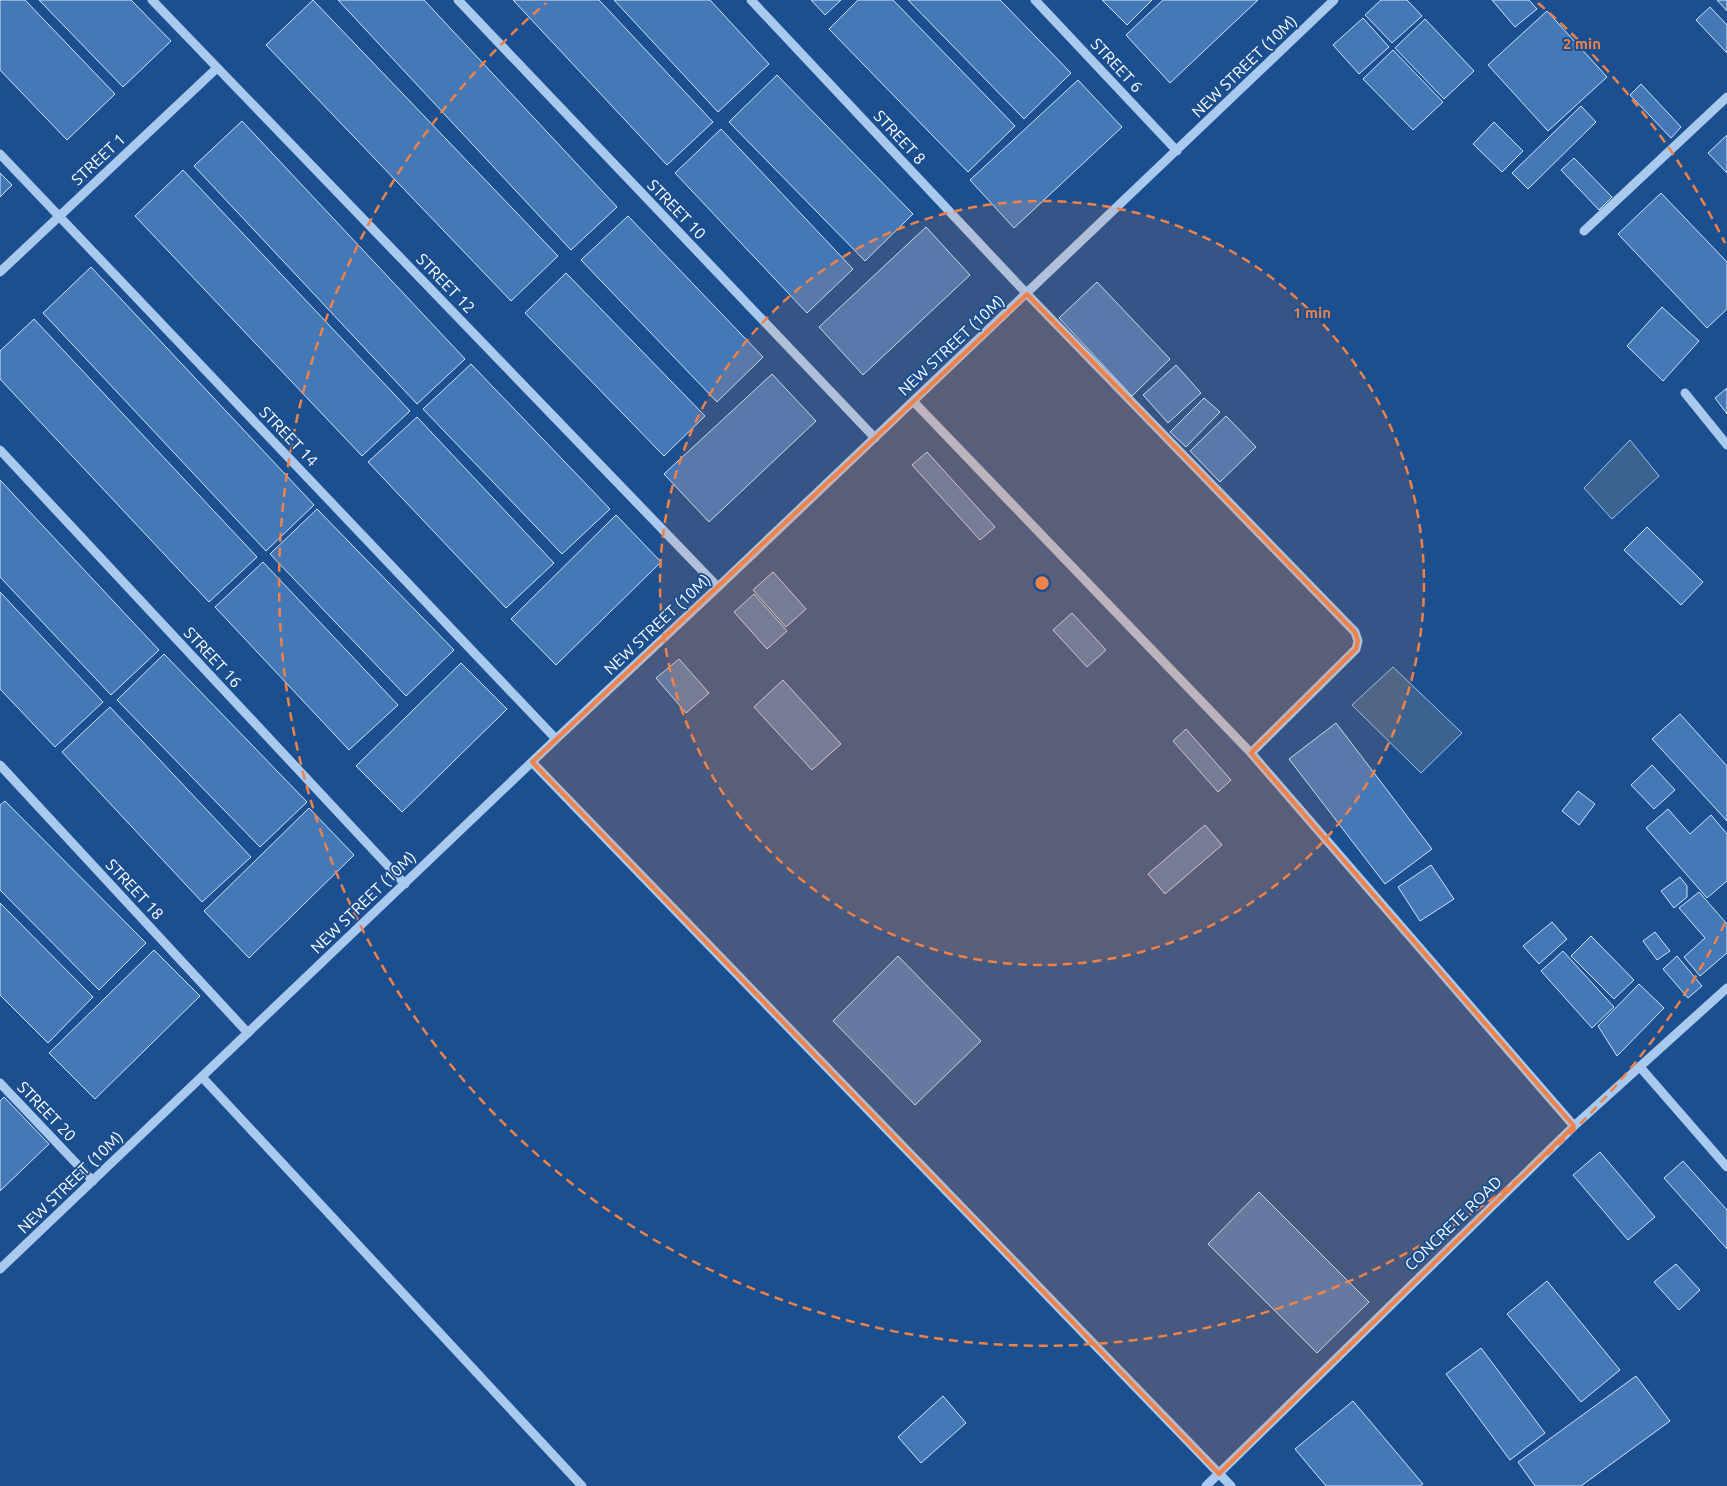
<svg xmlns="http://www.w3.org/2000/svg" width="1727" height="1486" font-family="Ubuntu,sans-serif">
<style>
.water{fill:#3c6290;stroke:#9cc4f0}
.building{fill:#4478b7;stroke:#cfe3fa}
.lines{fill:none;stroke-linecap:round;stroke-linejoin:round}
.minor{stroke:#a9c9ee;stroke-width:9}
.marked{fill:#ee8249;fill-opacity:0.2;stroke:#ee8249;stroke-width:4;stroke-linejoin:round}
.ring{fill:none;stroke:#ee8249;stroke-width:2.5;stroke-dasharray:9 6}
.labels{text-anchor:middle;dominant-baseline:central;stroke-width:4;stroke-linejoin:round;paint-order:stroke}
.street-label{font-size:16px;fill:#fff;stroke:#1b4f8f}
.centre{fill:#ee8249;stroke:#1b4f8f;stroke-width:2.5}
.ring-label{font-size:15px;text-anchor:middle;font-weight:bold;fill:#ee8249;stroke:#1b4f8f;stroke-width:4;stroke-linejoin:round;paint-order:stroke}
</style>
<rect width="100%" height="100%" fill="#1b4f8f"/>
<!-- water -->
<path class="water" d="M1630,440L1659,476L1612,519L1584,488Z
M1393,667L1462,733L1421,773L1352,705Z"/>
<!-- building -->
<path class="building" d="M0,0H25L115,94L67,140L0,70Z
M39,0H131L171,41L123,87Z
M313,0L558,256L511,301L266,45Z
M338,0H424L617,207L571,250Z
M513,0H599L713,122L667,165Z
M614,0H710L769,64L718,112Z
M811,0H841L825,15Z
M858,0H893L1015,126L968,172L829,29Z
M908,0H1000L1071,73L1024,119Z
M1102,0H1152L1127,25Z
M1163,0H1258L1170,83L1126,35Z
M1381,0H1407L1422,16L1392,43L1365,15Z
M1492,0H1529L1537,9L1515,27Z
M1717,0H1727V11Z
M1710,7L1727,25V53L1696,20Z
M1547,11L1607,77L1548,131L1488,65Z
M1363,18L1389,47L1359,74L1333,45Z
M1425,19L1474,71L1444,99L1395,48Z
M1393,50L1443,102L1413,130L1363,79Z
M777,75L913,214L865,261L729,122Z
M1078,80L1122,127L1014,228L970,180Z
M1641,84L1681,127L1671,138L1630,95Z
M1581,106L1596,122L1528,189L1512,173Z
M242,121L465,359L417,404L194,166Z
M1494,122L1523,151L1502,172L1473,144Z
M721,129L853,269L807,313L675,173Z
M1727,135V173L1708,153Z
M1574,158L1612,197L1599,210L1561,170Z
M183,170L410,411L362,456L135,216Z
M0,173L12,185L0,197Z
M1661,193L1727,262V309L1707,328L1618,234Z
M628,216L763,357L717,402L581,260Z
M926,227L970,275L863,375L819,327Z
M91,267L314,505L266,551L43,313Z
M566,273L705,416L664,456L525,313Z
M1097,282L1170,359L1132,396L1059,318Z
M1662,307L1699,341L1663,381L1627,346Z
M34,319L257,557L209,602L0,379V351Z
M471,364L610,509L562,554L423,409Z
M1176,365L1201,393L1168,423L1143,395Z
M772,374L816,421L709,522L664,474Z
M1727,388V414L1715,398Z
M1204,398L1220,412L1186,447L1170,432Z
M1226,416L1256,447L1220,482L1190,451Z
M417,417L554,563L506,608L368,462Z
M927,452L995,527L980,540L912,465Z
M0,480L159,650L111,695L0,577Z
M317,509L454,650L406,696L270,554Z
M616,515L661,562L556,665L511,619Z
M1647,527L1703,582L1681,605L1624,550Z
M263,562L398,705L349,750L215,607Z
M773,572L806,609L786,627L753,590Z
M0,592L103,702L55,747L0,689Z
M754,594L787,631L767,649L734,612Z
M1072,613L1106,650L1087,667L1053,630Z
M164,654L307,802L260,847L117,700Z
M679,659L709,693L686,713L656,678Z
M461,663L507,709L402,812L356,766Z
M783,680L841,744L812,770L754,707Z
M110,707L251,857L202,902L62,752Z
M1680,714L1727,766V821L1652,739Z
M1336,723L1432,849L1385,884L1289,759Z
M1186,729L1231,780L1218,792L1173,741Z
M1652,765L1675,790L1654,809L1631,785Z
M1578,791L1595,804L1579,825L1562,811Z
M5,801L146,943L99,990L0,890V805Z
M309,808L354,855L249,958L204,911Z
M1668,809L1690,834L1711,815L1727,834V881L1707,898L1646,828Z
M1205,825L1222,845L1165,894L1148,874Z
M1431,865L1454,899L1420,921L1398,887Z
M1680,877L1687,886V897L1674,908L1661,891Z
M1699,892L1727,924V953L1700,976L1684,957L1705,938L1679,908Z
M0,903L93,997L48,1043L0,995Z
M1552,922L1567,939L1539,964L1523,946Z
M1655,932L1670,951L1657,960L1643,941Z
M1591,936L1634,980L1614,999L1571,956Z
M154,950L200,996L95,1099L49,1053Z
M1563,951L1614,1007L1592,1028L1541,971Z
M898,956L981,1041L915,1105L833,1021Z
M1677,956L1702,986L1688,998L1663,969Z
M1639,984L1664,1008L1617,1056L1598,1026Z
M4,1097L49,1144L0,1191V1101Z
M1600,1152L1655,1217L1628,1240L1573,1175Z
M1683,1161L1727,1210V1249L1664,1178Z
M1259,1192L1369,1302L1317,1353L1208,1244Z
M1676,1264L1700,1290L1679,1310L1654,1282Z
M1547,1281L1620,1370L1581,1402L1507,1314Z
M1481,1348L1545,1433L1510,1460L1446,1374Z
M1636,1376L1670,1421L1581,1486H1535L1518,1462Z
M943,1396L966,1423L921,1463L898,1437Z
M1353,1401L1423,1484L1420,1486H1326L1295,1449Z"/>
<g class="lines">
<!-- minor -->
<path class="minor" d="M152,0L718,587
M458,0L875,438
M751,0L1027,294L1355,632L1358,641L1356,649L1251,753L1574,1126
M1035,0L1177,151
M0,154L556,739
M1584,231L1727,97
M0,272L217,68
M1685,393L1727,445
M913,401L1251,753
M0,450L405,884
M532,762L1231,1486
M0,765L248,1033
M1640,1067L1727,1167
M202,1077L582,1486
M0,1083L93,1181
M0,1269L556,739L718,587L1334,0
M1206,1486L1574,1126L1727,988"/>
</g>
<!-- marked area -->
<path class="marked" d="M1027,294L1355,632L1358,641L1356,649L1251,753L1574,1126L1219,1474L532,762Z"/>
<!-- distance rings -->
<circle cx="1042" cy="583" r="382" fill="#ee8249" fill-opacity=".12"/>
<g class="ring">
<circle cx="1042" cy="583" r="382"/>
<path d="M1725 923A763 763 0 1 1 546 3M1538 3A763 763 0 0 1 1725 243"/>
</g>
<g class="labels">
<!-- street labels -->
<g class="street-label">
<text transform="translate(1117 65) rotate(47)">STREET 6</text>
<text transform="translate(1244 66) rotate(-44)">NEW STREET (10M)</text>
<text transform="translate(900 137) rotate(47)">STREET 8</text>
<text transform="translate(98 159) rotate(-43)">STREET 1</text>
<text transform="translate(677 209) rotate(46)">STREET 10</text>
<text transform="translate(446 283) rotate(46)">STREET 12</text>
<text transform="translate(951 345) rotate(-43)">NEW STREET (10M)</text>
<text transform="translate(289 436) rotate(46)">STREET 14</text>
<text transform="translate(657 624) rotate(-43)">NEW STREET (10M)</text>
<text transform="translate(213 657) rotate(47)">STREET 16</text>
<text transform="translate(135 889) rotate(47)">STREET 18</text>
<text transform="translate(363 902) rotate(-44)">NEW STREET (10M)</text>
<text transform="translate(47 1111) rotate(46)">STREET 20</text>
<text transform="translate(70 1182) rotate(-44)">NEW STREET (10M)</text>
<text transform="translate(1453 1223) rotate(-44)">CONCRETE ROAD</text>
</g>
</g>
<circle cx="1042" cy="583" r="8" class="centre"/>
<g class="ring-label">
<text x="1582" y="49">2 min</text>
<text x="1312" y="318">1 min</text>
</g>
</svg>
